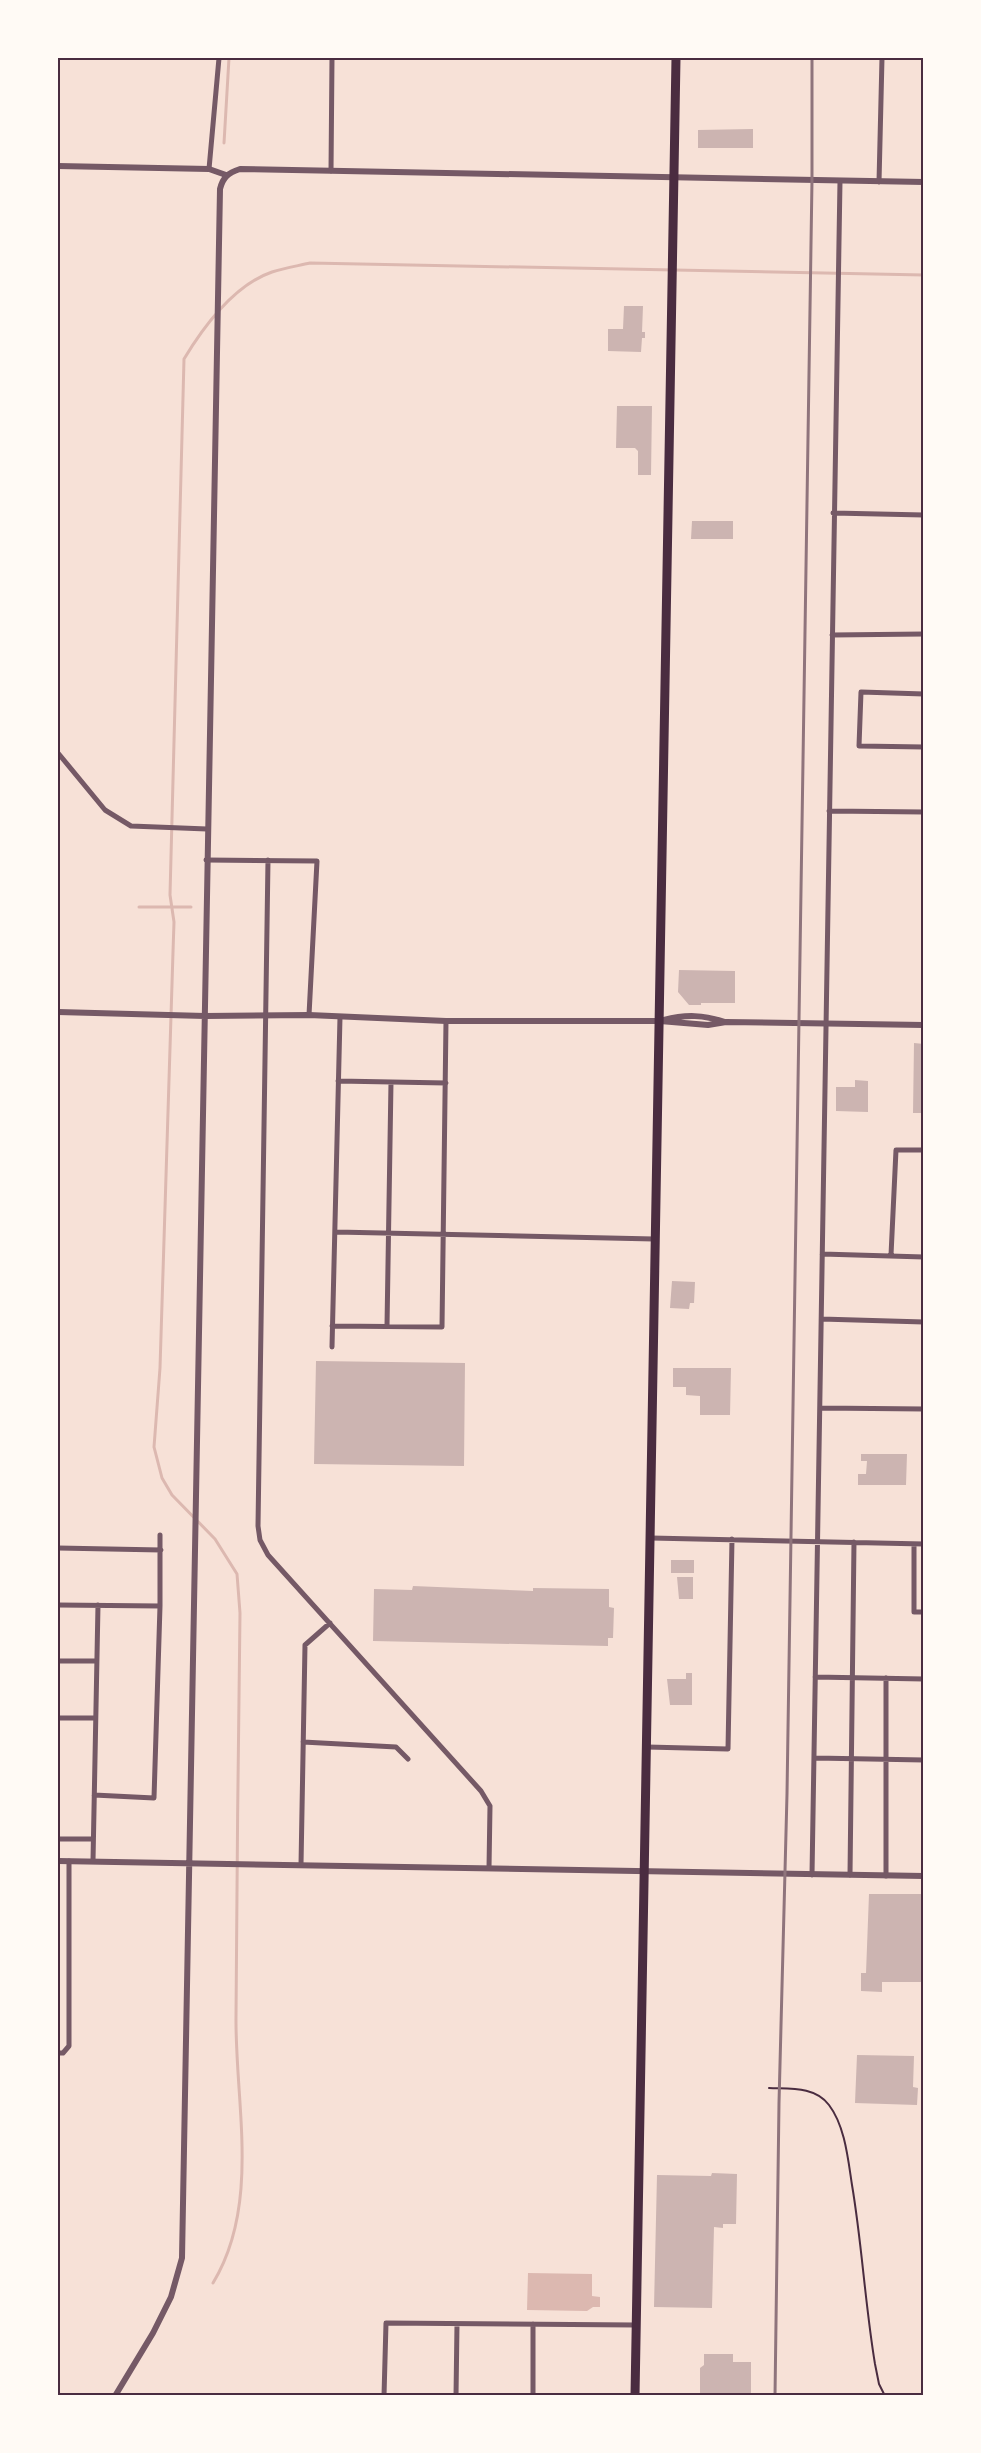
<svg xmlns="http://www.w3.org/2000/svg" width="981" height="2453" font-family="'IBM Plex Sans',sans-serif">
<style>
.water{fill:#dcb8b0}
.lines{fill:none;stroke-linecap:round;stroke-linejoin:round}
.stream{stroke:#dcb8b0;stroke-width:3}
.building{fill:#ccb4b1}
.path{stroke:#4a2c40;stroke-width:2}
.minor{stroke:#755966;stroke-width:5}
.tertiary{stroke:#755966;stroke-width:6}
.trunk{stroke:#4a2c40;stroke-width:9}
.rail{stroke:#8f747c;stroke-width:3}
.neatline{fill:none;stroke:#4a2c40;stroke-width:2}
</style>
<rect width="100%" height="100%" fill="#f7e1d7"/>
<!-- water -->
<path class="water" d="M528,2273L592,2274V2296L600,2297V2307H593L587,2311L527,2310Z"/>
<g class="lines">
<!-- stream -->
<path class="stream" d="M224,143L229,58
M139,907H191
M213,2283C261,2204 235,2103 236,2017C237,1882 238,1748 240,1613L237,1574L215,1539L172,1495L162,1478L154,1447L160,1368L173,952L174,922L170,895L184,359C204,326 234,285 272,272C284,268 297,266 310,263L924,275"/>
</g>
<!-- building -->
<path class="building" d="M753,129V148H698V130Z
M624,306H643L642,332H645V338H642L641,352L608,351V329H623Z
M617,406H652L651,475H638V451L635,448H616Z
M692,521H733V539H691Z
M679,970L735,971V1003H701V1005H689L678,992Z
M914,1043L924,1044V1113H913Z
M855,1080L868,1081V1112L836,1111V1087H855Z
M672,1281L695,1282L694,1303H690L689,1309L670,1308Z
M316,1361L465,1363L464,1466L314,1464Z
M673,1368H731L730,1415H700V1396L686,1395V1387H673Z
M861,1454H907L906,1485H858V1474H866L867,1461H861Z
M671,1560H694V1573H671Z
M677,1577H693V1599H679Z
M413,1586L533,1591V1588L609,1589V1607L614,1608L613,1638H608V1646L373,1641L374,1589L412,1590Z
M686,1673H692V1705H670L667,1679H686Z
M869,1894H924V1982H882V1992L861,1991V1973H866Z
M857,2055L914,2056L913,2087L918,2088L917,2105L855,2103Z
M712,2173L737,2174L736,2224H723V2228L714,2227L712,2308L654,2307L657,2175L711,2176Z
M704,2354H733V2362H751V2396H700V2368L704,2365Z"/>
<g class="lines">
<!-- path -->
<path class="path" d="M769,2088C789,2089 815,2086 829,2105C845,2126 848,2159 852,2185C862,2244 865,2304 875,2364L879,2384L885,2396"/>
<!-- minor -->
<path class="minor" d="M209,169L219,58
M331,171L332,58
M879,182L882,58
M833,513L924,515
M832,635L924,634
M924,694L861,692L859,746L924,747
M58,753L105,810L131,826L207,829
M829,811L924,812
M206,860L317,861L309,1015
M268,860L258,1526L260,1540L268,1555L481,1791L490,1806L489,1868
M338,1081L446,1083
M336,1232L654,1239
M822,1254L924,1257
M891,1255L896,1150H924
M821,1319L924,1322
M332,1326L442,1327L446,1021
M387,1326L391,1082
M332,1347L340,1017
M820,1408L924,1409
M651,1538L924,1544
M914,1544V1612H924
M58,1548L161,1550
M58,1605L160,1606V1535
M58,1661H96
M815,1677L924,1679
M58,1718H95
M303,1742L396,1747L408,1759
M647,1747L728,1749L732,1539
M815,1758L924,1760
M94,1795L154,1798L160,1606
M58,1839H93
M93,1861L98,1605
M301,1865L305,1645L330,1623
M812,1875L840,181
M850,1875L854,1542
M886,1876V1678
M58,2053H63L69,2046V1861
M58,2394L59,2396
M384,2396L386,2323L635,2325
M456,2396L457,2324
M533,2396V2324"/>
<!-- tertiary -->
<path class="tertiary" d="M58,166L209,169L226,175
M58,1012L205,1016L309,1015L446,1021H660L708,1025L726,1022L924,1025
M664,1020C686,1014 704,1015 725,1022
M58,1861L924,1876
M115,2396L153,2333L171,2297L182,2258L220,189C223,177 228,173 240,169L924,182"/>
<!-- trunk -->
<path class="trunk" d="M635,2396L676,58"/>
<!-- rail -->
<path class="rail" d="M775,2396L779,2103L787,1794L812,180V58"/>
</g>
<!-- border -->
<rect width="981" height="2453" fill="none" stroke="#fffaf5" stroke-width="118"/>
<rect x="59" y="59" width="863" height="2335" class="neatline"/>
</svg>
